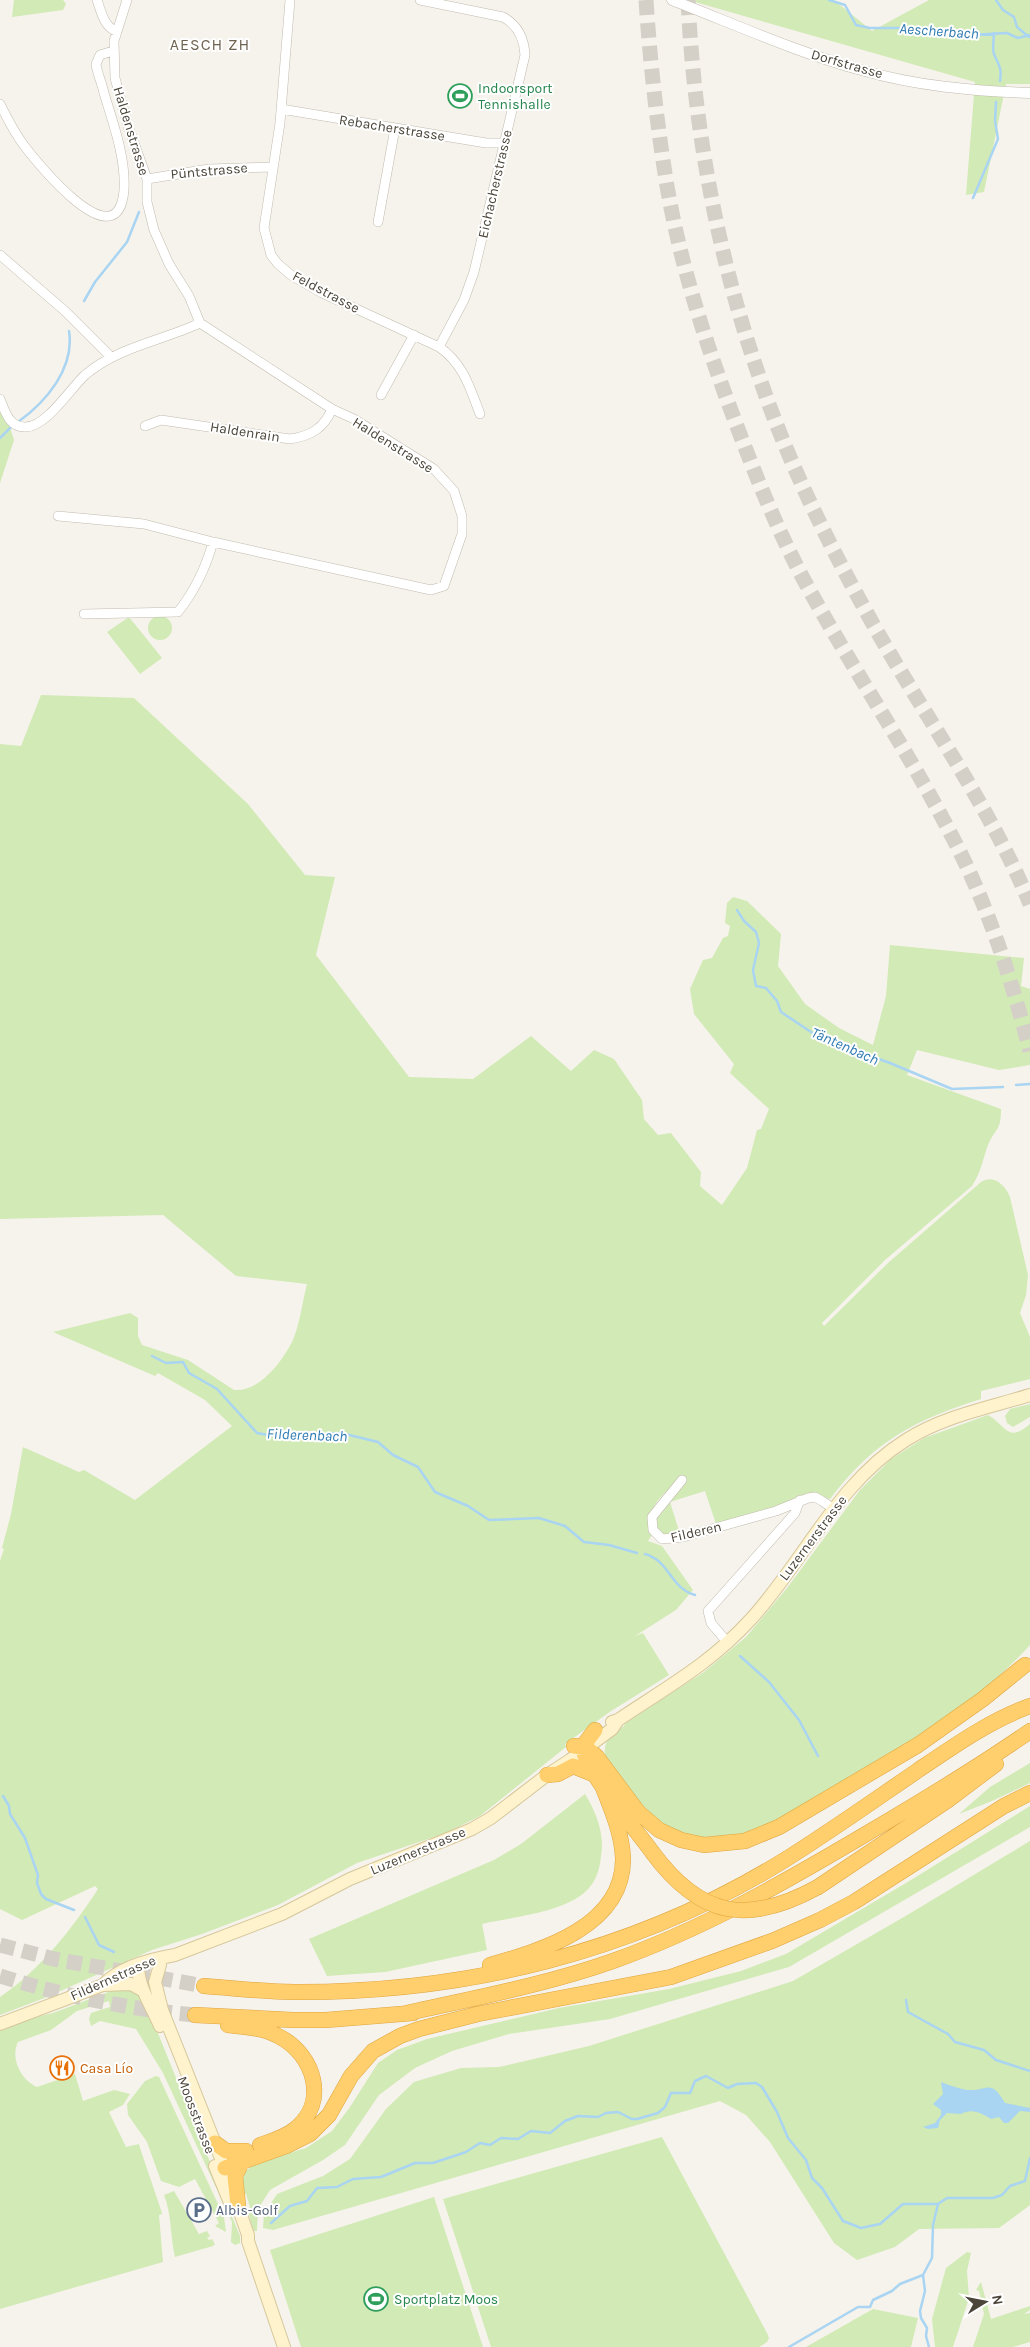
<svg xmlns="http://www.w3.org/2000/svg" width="1030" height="2347" font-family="Karla,sans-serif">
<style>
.green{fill:#d2eab5}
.water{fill:#a9d4f2}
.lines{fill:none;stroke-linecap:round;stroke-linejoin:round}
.stream{stroke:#a9d4f2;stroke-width:2.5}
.motorway-tunnel{stroke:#d4d0c8;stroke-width:15;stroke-dasharray:15 8;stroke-linecap:butt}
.minor-casing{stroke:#c2bbae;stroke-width:10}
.tertiary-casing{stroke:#c2bbae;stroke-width:11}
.secondary-casing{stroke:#d6c79b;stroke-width:14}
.motorway-casing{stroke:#e0a43c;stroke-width:16}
.minor{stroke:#fff;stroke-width:9}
.tertiary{stroke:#fff;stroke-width:10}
.secondary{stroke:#fff3cd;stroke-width:12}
.motorway{stroke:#ffcf6e;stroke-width:15}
.motorway-bridge-casing{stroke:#e0a43c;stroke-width:16;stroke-linecap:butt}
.motorway-bridge{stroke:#ffcf6e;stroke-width:15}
.labels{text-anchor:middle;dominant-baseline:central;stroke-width:4;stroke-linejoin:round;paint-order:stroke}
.street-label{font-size:14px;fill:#4b4439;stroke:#fff}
.leisure-label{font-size:14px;fill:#27864d;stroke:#fff;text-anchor:start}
.food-label{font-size:14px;fill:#c56008;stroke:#fff;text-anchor:start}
.service-label{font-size:14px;fill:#4e5e75;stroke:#fff;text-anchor:start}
.water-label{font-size:15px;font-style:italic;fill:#2e7ab2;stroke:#fff}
.quarter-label{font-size:16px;letter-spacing:1px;fill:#6e6250;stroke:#fff}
</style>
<rect width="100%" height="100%" fill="#f6f3ec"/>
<!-- green -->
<path class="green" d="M14,0H63L66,4L63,10L12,17Z
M688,0H834L872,31L929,0H1030V84H1006L984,192L966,195L975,82Z
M0,404L4,409L14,440L0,483Z
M148 628a12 12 0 1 1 24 0a12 12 0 1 1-24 0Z
M129,617L162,658L140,674L107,632Z
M41,695L134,698L248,804L305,875L335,877L316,955L409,1077L473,1079L531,1036L571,1071L594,1050L614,1059L642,1100L644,1119L658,1135L671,1133L701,1172L700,1186L722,1205L747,1168L757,1130L761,1129L769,1109L730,1073L734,1064L694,1014L690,989L703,960L712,958L723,938L728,936L730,926L725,923L727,903L733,897L747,901L781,934L778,966L805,1004L839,1028L873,1045L886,996L890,945L1024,958L1021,986L1030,989V1065L999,1070L917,1050L907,1075L1001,1109C1001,1132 995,1128 988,1145C982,1161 982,1170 972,1186L885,1260L822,1323L824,1326L888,1263L981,1182C994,1174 1005,1185 1010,1197L1028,1275L1026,1295L1020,1313L1030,1337V1379L981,1391V1399C914,1420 873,1442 830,1499L808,1493L785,1504L716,1524L705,1491L670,1502L680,1534L662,1535L656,1530L654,1516L676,1482C658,1500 646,1507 652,1535L648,1541L662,1546L693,1590L676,1610L635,1636L643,1633L669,1675L611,1711L565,1744L566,1747L480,1816L446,1833L357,1863L278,1905L202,1934L152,1950L47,1997L0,2015V1997C40,1970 72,1929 98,1889L95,1886L22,1920L0,1909V1561L4,1549L2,1548L11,1514L23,1447L79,1472L84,1470L135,1500L232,1426L205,1400L158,1373L155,1376L53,1332L130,1313L138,1318V1336L142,1345L188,1360L234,1390C259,1392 280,1364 291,1344C300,1326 302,1303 307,1284L236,1276L163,1215L0,1219V744L21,746Z
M1030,1404V1417L1013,1427L1007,1423L1005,1416L1010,1409Z
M988,1415C1008,1427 1007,1443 1030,1424V1645C974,1707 901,1747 830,1789C811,1800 781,1822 762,1829C740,1838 709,1844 687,1836C645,1821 629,1790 605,1756C603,1739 612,1735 624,1726L625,1723L704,1672L746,1637L787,1588L860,1490L891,1459L924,1438Z
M1030,1763V1783L992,1801L959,1814L990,1787Z
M585,1794C596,1812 605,1834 601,1856C600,1867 597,1879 589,1888C569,1912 512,1917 482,1924L487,1950L385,1972L327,1976L309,1939L494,1860L521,1844Z
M1030,1806V1827L789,1967L610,2019L509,2034L452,2051L415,2068L379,2095L345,2145L323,2160L270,2190L258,2209L257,2231H253L248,2211L250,2207L246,2194L242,2192V2180L246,2171L256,2163L306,2148L332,2131L350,2107L378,2063L397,2050L427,2039L559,2008L669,1989L741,1971L786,1954L911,1880Z
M1030,1841V2205L999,2228L919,2229L895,2247L857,2260L834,2243L770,2142L746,2115L720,2101L273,2230L263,2228L264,2214L277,2194L323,2176L350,2159L386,2109L414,2082L461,2068L499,2067L589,2046L793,1981L909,1914Z
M119,1988L137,1990L149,2011L240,2236V2243L235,2245L231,2242L232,2222L163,2073L136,2029L100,2021L91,2026L89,2019L91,2013L110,2007L109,2001L77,2011L51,2030L18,2042C10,2058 21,2080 37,2087L75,2074L83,2101L114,2090L130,2094L123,2105L109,2112L126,2147L139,2144L140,2148L161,2210L162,2214L159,2215L163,2262L0,2309V2028L19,2021L53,2013Z
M156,2076L159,2077L224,2217L226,2232L215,2226L219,2223L195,2179L179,2187L161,2181L147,2142L128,2115L127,2104L145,2081Z
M662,2137L767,2333L769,2338L767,2342L759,2347H491L443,2199Z
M174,2191L199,2234L207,2231L210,2236L207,2238L209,2240L212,2239L215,2244L213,2246L175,2257C170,2236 172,2215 164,2195Z
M434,2197L483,2347H301L270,2250Z
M967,2252L971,2253L967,2271L969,2298L953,2347H935L932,2319L946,2268Z
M981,2282L991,2319L1030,2306V2310L1024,2314L1030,2313V2342L1013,2347H973L984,2314L979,2291L976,2290Z
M873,2309L918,2318L911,2347H806Z"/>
<!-- water -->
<path class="water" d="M941,2082C949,2085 959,2089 968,2090C989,2091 990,2078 1005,2103L1030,2108V2112L1020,2111L1008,2123H1004L999,2117L991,2119C981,2113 972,2108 961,2114L947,2113L940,2120L938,2128L928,2129L923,2127L935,2123L941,2115V2110L933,2104L943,2094Z"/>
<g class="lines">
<!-- stream -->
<path class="stream" d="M829,0L845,5L856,25L870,28H928L970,35L1007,33L1018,38L1030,35
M996,0L1003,10L1014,17L1017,27L1029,37
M994,33C994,39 992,49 994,54C999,66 1002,67 1000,81
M973,198L998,139L995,121L996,102
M84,301L95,282L127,242L139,212
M18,422C46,402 75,368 69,331
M0,438L13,425
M737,910L744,921L756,932L759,943L753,970L756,986L766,988L777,1001L781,1012L820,1038L890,1063L952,1089L1003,1087
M1016,1085L1030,1084
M152,1356L166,1363L183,1362L189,1373L217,1389L257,1433L279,1437L341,1433L378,1442L393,1455L418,1467L435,1492L468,1506L489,1520L539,1518L565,1526L584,1542L609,1545L637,1553
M645,1554C670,1561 670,1588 695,1595
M740,1656L769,1682L799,1720L818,1756
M3,1796L9,1806L10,1814L25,1838L38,1875L37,1883L41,1894L46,1899L74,1910
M85,1917L99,1945L114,1952
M906,2000L908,2012L948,2034L955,2042L984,2050L996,2060L1030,2071
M271,2223L290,2206L307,2201L317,2188L337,2187L353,2179L381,2177L415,2163H433L466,2152L480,2143L490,2145L501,2138L518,2139L531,2131L550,2133L565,2121L578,2116L598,2117L606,2113L618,2112L632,2119H637L658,2113L665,2107L671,2093H690L695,2081L706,2076L728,2088L737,2084L756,2083L762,2087L777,2112L788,2138L806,2160L812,2178L822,2188L843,2221L861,2228L880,2224L903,2204H938
M923,2275L925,2291L920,2311L921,2318L927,2328L926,2336L929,2347
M789,2347L858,2307H870L873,2300L892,2291L900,2284L923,2275L932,2258L933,2225L938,2204L947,2198H993L1002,2195L1010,2186L1025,2181L1030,2158"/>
<!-- motorway-tunnel -->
<path class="motorway-tunnel" d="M646,0C650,62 657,125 667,186C682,274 711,359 743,442C761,489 781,537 805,582C854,672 912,756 958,848C990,912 1012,981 1030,1051
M688,0C694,128 717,254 759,376C785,454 822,531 862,604C916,705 986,797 1030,904
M0,1945L54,1959L204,1986
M0,1976C64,1996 128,2009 195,2015"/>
<!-- minor casing -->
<g class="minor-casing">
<path id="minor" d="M97,0C101,11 104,27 116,31
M290,0L280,123L264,228L271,255L278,264L291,275L322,293L439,347C463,363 470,388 480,414
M420,0L503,17C518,25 524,38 525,55L474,272L464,300L439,347
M0,104C7,118 14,132 23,144C37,163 118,263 124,190C126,158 113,123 104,93C102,83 97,73 96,64L100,55L113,51
M281,109L486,143H504
M147,179L209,169L273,167
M378,222L395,128
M0,255L65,311L110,356
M381,395L414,335
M0,399C5,411 9,428 26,427C47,426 70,389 85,375C118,347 161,341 200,323
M145,426L161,420L290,439C311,436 324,428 332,409
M58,516L144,524L213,542L431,590L444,586L462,534V516L454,491L434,469L354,419L332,409L200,323L189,296L169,264L154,230L147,202V179L128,126L115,78L114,41L127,0
M84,614L178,612C194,592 206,567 213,542
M682,1480L652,1517L653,1530L662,1539L683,1537L776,1511L808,1498L815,1497L822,1501L834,1509
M728,1643L711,1623L708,1611L795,1513L800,1500"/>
</g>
<!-- tertiary casing -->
<g class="tertiary-casing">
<path id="tertiary" d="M672,0C734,24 796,52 861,70C916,86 973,91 1030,93"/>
</g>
<!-- secondary casing -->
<g class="secondary-casing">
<path id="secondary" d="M612,1722L618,1720C667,1687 710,1664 751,1619C804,1561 837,1483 906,1440C944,1416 988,1408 1030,1395
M138,1965C138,1988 152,2006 160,2026
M160,1965L155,1982L162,2010L228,2176
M103,1985L131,1984L142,1990
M0,2024L103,1985C120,1967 151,1959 175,1955L282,1914L350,1879L472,1829L491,1818L547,1775L570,1760L612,1729L618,1720
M215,2166L233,2210
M235,2198L248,2235V2241L284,2347"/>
</g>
<!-- motorway casing -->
<g class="motorway-casing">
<path id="motorway" d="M595,1730L583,1746C580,1765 638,1832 652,1852
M574,1746L587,1748L597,1757L638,1812L659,1830L681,1840L704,1845L745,1841L779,1827L918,1745L983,1699L1025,1665
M547,1775L558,1774L573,1766L593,1774
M818,1887L948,1800L996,1764
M490,1965C543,1950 624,1926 623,1858C622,1833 611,1808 602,1785
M204,1986C234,1988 264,1992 294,1992C466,1993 635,1952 783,1861C828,1833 873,1801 917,1771C954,1746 989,1721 1030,1706
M403,2014C474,1998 545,1985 613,1961C703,1929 785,1882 866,1834C922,1801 977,1768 1030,1731
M195,2015L293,2020H326L413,2013
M228,2025C246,2027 265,2028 280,2037C314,2055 329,2102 295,2129C286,2137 272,2141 260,2145
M215,2143L226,2151H246
M225,2168L286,2146L310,2134L329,2115L351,2076L365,2060L373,2051L400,2036L419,2029L478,2014L671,1977L772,1941L820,1920L854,1902L1004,1806L1030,1793
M238,2205L235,2176L241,2164"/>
</g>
<!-- minor -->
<use href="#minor" class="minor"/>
<!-- tertiary -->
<use href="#tertiary" class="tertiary"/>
<!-- secondary -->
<use href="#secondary" class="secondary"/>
<!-- motorway -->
<use href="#motorway" class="motorway"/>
<!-- motorway-bridge casing -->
<g class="motorway-bridge-casing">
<path id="motorway-bridge" d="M652,1852C700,1917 747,1926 818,1887"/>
</g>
<!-- motorway-bridge -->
<use href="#motorway-bridge" class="motorway-bridge"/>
</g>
<!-- icons -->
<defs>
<g id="stadium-ring" transform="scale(1.25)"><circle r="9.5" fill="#fff" stroke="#2e9e5b" stroke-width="1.5"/><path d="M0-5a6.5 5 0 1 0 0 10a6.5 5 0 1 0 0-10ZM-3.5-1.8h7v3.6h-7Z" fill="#2e9e5b"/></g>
<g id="restaurant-ring" transform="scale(1.25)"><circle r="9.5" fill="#fff" stroke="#e8710a" stroke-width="1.5"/><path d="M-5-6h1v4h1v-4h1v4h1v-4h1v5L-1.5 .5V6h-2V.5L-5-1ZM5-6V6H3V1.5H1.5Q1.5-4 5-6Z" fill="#e8710a"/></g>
<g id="parking-ring" transform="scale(1.25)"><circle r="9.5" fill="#fff" stroke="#5c6f8a" stroke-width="1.5"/><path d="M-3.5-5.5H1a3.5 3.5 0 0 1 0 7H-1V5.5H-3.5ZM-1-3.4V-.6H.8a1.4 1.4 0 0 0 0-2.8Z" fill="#5c6f8a"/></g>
</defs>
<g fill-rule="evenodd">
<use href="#stadium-ring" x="460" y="96"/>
<use href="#restaurant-ring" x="62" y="2068"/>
<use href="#parking-ring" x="199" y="2210"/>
<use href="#stadium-ring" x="376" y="2299"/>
</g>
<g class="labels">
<!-- street labels -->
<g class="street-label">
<text transform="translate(847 64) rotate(16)">Dorfstrasse</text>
<text transform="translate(392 128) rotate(9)">Rebacherstrasse</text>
<text transform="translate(131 131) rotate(73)">Haldenstrasse</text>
<text transform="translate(209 171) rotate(-5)">Püntstrasse</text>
<text transform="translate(495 184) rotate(-77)">Eichacherstrasse</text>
<text transform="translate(326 292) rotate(28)">Feldstrasse</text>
<text transform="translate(245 432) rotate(9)">Haldenrain</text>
<text transform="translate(393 445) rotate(32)">Haldenstrasse</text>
<text transform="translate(696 1532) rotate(-13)">Filderen</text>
<text transform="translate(813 1538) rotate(-53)">Luzernerstrasse</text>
<text transform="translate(418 1851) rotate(-23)">Luzernerstrasse</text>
<text transform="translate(113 1978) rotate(-24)">Fildernstrasse</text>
<text transform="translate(196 2115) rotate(69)">Moosstrasse</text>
</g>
<!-- leisure labels -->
<g class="leisure-label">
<text x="478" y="88">Indoorsport<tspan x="478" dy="16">Tennishalle</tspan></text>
<text x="394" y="2299">Sportplatz Moos</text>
</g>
<!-- food labels -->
<g class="food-label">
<text x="80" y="2068">Casa Lío</text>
</g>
<!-- service labels -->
<g class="service-label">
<text x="216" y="2210">Albis-Golf</text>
</g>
<!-- water labels -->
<g class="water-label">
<text transform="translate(939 31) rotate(4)">Aescherbach</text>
<text transform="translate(845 1046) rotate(24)">Täntenbach</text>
<text transform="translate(307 1435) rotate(2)">Filderenbach</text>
</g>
<!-- quarter labels -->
<g class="quarter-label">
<text x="210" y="44">AESCH ZH</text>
</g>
</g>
<!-- north arrow -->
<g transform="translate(985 2302) rotate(80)" stroke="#ffffff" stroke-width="4" paint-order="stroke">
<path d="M0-4L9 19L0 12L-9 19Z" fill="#4b4439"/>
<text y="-8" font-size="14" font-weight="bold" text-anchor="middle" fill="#4b4439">N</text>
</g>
</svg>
